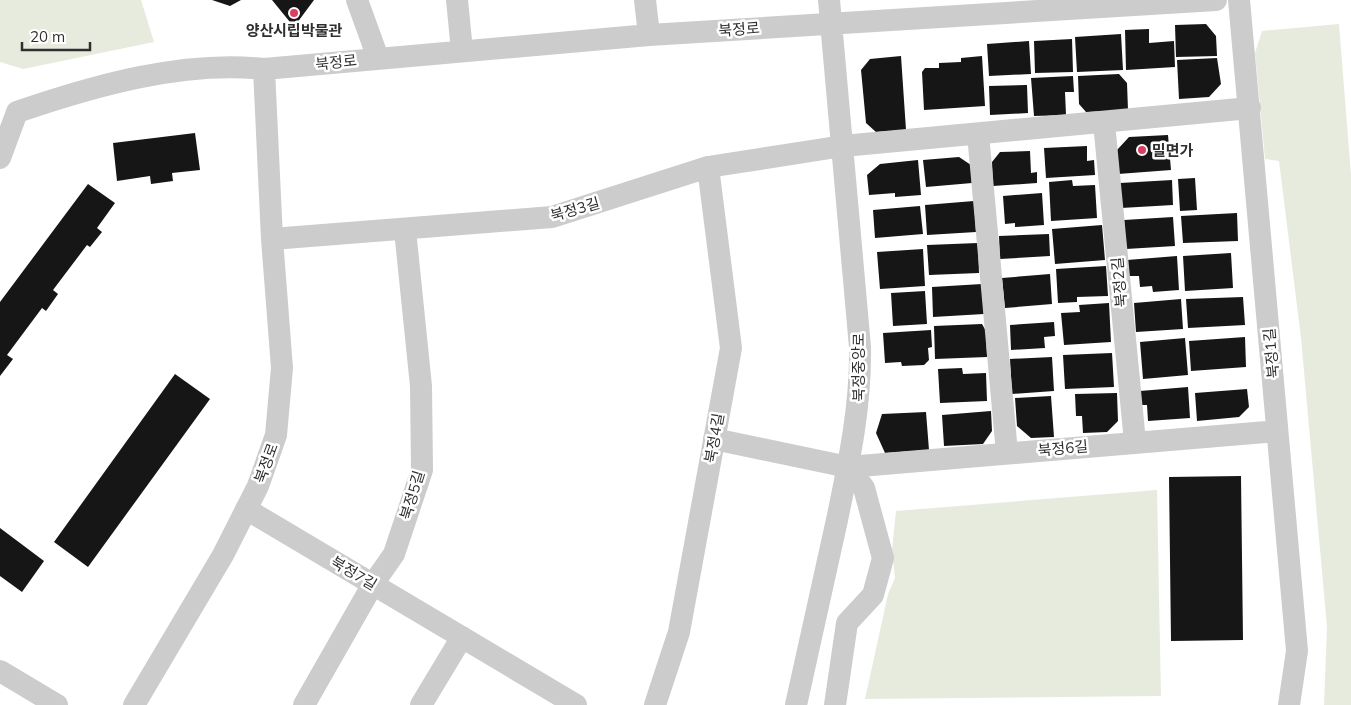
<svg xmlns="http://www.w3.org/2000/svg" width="1351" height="705" font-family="Mulish,'Noto Sans KR',sans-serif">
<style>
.green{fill:#e7ebde}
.building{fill:#161616}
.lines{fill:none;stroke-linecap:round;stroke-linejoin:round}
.minor{stroke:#ccc;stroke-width:22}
.poi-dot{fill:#d83f61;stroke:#fff;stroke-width:2}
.labels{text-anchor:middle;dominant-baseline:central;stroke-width:5;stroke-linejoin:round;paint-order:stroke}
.street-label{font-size:15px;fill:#2f2f2f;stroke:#fff}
.poi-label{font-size:15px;font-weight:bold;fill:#2f2f2f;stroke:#fff}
</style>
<rect width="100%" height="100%" fill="#fff"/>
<!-- green -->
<path class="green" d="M0,0H141L154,42L23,69L0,62Z
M1339,24L1351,175V705H1324L1327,627L1301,338L1279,161L1265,159L1255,53L1262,31Z
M1157,490L1161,696L865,699L888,594L895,578L892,550L896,511Z"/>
<!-- building -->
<path class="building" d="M212,0H241L230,6Z
M272,0H314L294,27Z
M1206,24L1216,36L1217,56L1176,57L1175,25Z
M1149,29V43L1174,41L1175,67L1126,70L1125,30Z
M1121,34L1123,70L1077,72L1075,37Z
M1072,39L1073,72L1035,73L1034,41Z
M1029,41L1031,74L989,76L987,44Z
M901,56L906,130L876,132L866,123L861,70L870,59Z
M982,56L985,106L924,110L922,72L925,68H939V63L961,62V58Z
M1217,58L1221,84L1209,97L1179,99L1177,60Z
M1119,74L1127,83L1128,110L1086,112L1079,104L1078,76Z
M1073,76L1074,92H1065L1066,115L1034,116L1031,78Z
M1027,85L1028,113L990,115L989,86Z
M195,133L200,170L172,173L173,181L151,184L150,176L117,181L113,143Z
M1168,135L1171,170L1118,174L1117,150L1129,137Z
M1087,146V161L1094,160L1095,175L1046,178L1044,148Z
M1030,151L1031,173L1037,172V183L993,186L992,162L1000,152Z
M959,157L971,165L972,183L926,187L923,160Z
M918,160L921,195L895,197V193L869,195L867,175L880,164Z
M1195,178L1197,210L1180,211L1178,179Z
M1072,180L1073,186L1095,185L1097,218L1051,221L1049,182Z
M1172,180L1173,205L1121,208L1120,183Z
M88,184L115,203L97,228L102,232L90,247L87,245L53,290L58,294L46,311L42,308L7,355L13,359L0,376V302Z
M1042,193L1044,225L1015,227V223L1005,224L1003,196Z
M974,201L976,232L927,235L925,205Z
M920,206L923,234L875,238L873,210Z
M1237,213L1238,241L1183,243L1181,216Z
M1173,217L1175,246L1126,249L1124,220Z
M1102,225L1105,260L1055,264L1052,229Z
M1049,234L1050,256L1000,259L999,236Z
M978,243L979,273L929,275L927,245Z
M923,249L925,286L880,289L877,252Z
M1231,253L1233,288L1185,291L1183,256Z
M1177,256L1179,290L1153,292L1152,286L1140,287L1139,276H1128L1127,260Z
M1106,266L1108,296L1077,297V302L1058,303L1056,269Z
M1050,274L1052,304L1005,308L1002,278Z
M982,284L984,314L933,317L932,287Z
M925,291L927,324L893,326L891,293Z
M1243,297L1245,325L1188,328L1186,299Z
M1181,299L1183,329L1136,332L1134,303Z
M1109,303L1111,342L1064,345L1061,313L1080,312L1079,305Z
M1054,322L1055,336L1044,337L1045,348L1011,350L1010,325Z
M982,324L986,331L987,357L935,359L934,326Z
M931,330L932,347L928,348L929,360L924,365L902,366L901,362L885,363L883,333Z
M1245,337L1246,367L1191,371L1189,341Z
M1185,338L1188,375L1143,379L1140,342Z
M1112,353L1114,387L1065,389L1063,355Z
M1052,357L1054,391L1012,394L1010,359Z
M962,368L963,374L986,373L987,401L940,403L938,369Z
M175,374L210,399L88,567L54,542Z
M1188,387L1190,418L1148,421L1147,405H1141L1140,391Z
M1247,389L1249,407L1239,417L1197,421L1195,393Z
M1117,393L1118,421L1107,432L1083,433L1082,416H1076L1075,394Z
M1051,396L1054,437L1031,438L1017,426L1015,398Z
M991,411L992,431L983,444L944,446L942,415Z
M926,412L929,450L885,453L876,433L882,414Z
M1241,476L1243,640L1171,641L1169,477Z
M0,528L44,561L22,592L0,576Z"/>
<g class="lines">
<!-- minor -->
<path class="minor" d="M357,0L378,58
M457,0L462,51
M645,0L649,35
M1239,0L1297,651L1289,705
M1104,123L1135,442
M978,134L1007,453
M0,158L17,112C93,86 183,60 264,69
M272,239L552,217L708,167L843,146L1250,108
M714,439L848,467L1277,431
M246,509L576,705
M0,671L57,705
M134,705L223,555L258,486L276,435L282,368L272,239L264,69L649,35L1216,0
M304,705L373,584L394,554L422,470L421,386L405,230
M421,705L462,637
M655,705L679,632L731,348L708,167
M796,705C810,643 824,581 837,520C849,462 861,406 860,347L829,0
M835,705L847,623L873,595L883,558L864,488L848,467"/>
</g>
<!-- markers -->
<g class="poi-dot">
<circle cx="294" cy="13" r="5"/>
<circle cx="1142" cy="150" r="5"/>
</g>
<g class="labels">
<!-- street labels -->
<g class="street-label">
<text transform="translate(739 29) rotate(-4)">북정로</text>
<text transform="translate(336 62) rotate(-6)">북정로</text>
<text transform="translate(575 209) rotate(-16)">북정3길</text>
<text transform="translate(1119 282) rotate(-95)">북정2길</text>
<text transform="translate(1271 353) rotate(-95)">북정1길</text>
<text transform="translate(858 367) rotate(-90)">북정중앙로</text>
<text transform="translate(714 438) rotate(-80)">북정4길</text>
<text transform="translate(1063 448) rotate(-5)">북정6길</text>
<text transform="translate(266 463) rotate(-70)">북정로</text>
<text transform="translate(412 495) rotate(-73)">북정5길</text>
<text transform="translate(354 573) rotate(31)">북정7길</text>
</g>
<!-- poi labels -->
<g class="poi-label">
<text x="294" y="30">양산시립박물관</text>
<text x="1152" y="150" text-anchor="start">밀면가</text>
</g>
</g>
<!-- scale -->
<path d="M22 42v8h68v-8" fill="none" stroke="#2f2f2f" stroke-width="2.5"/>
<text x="30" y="42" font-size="15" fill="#2f2f2f" stroke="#ffffff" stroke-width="4" paint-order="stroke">20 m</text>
</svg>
